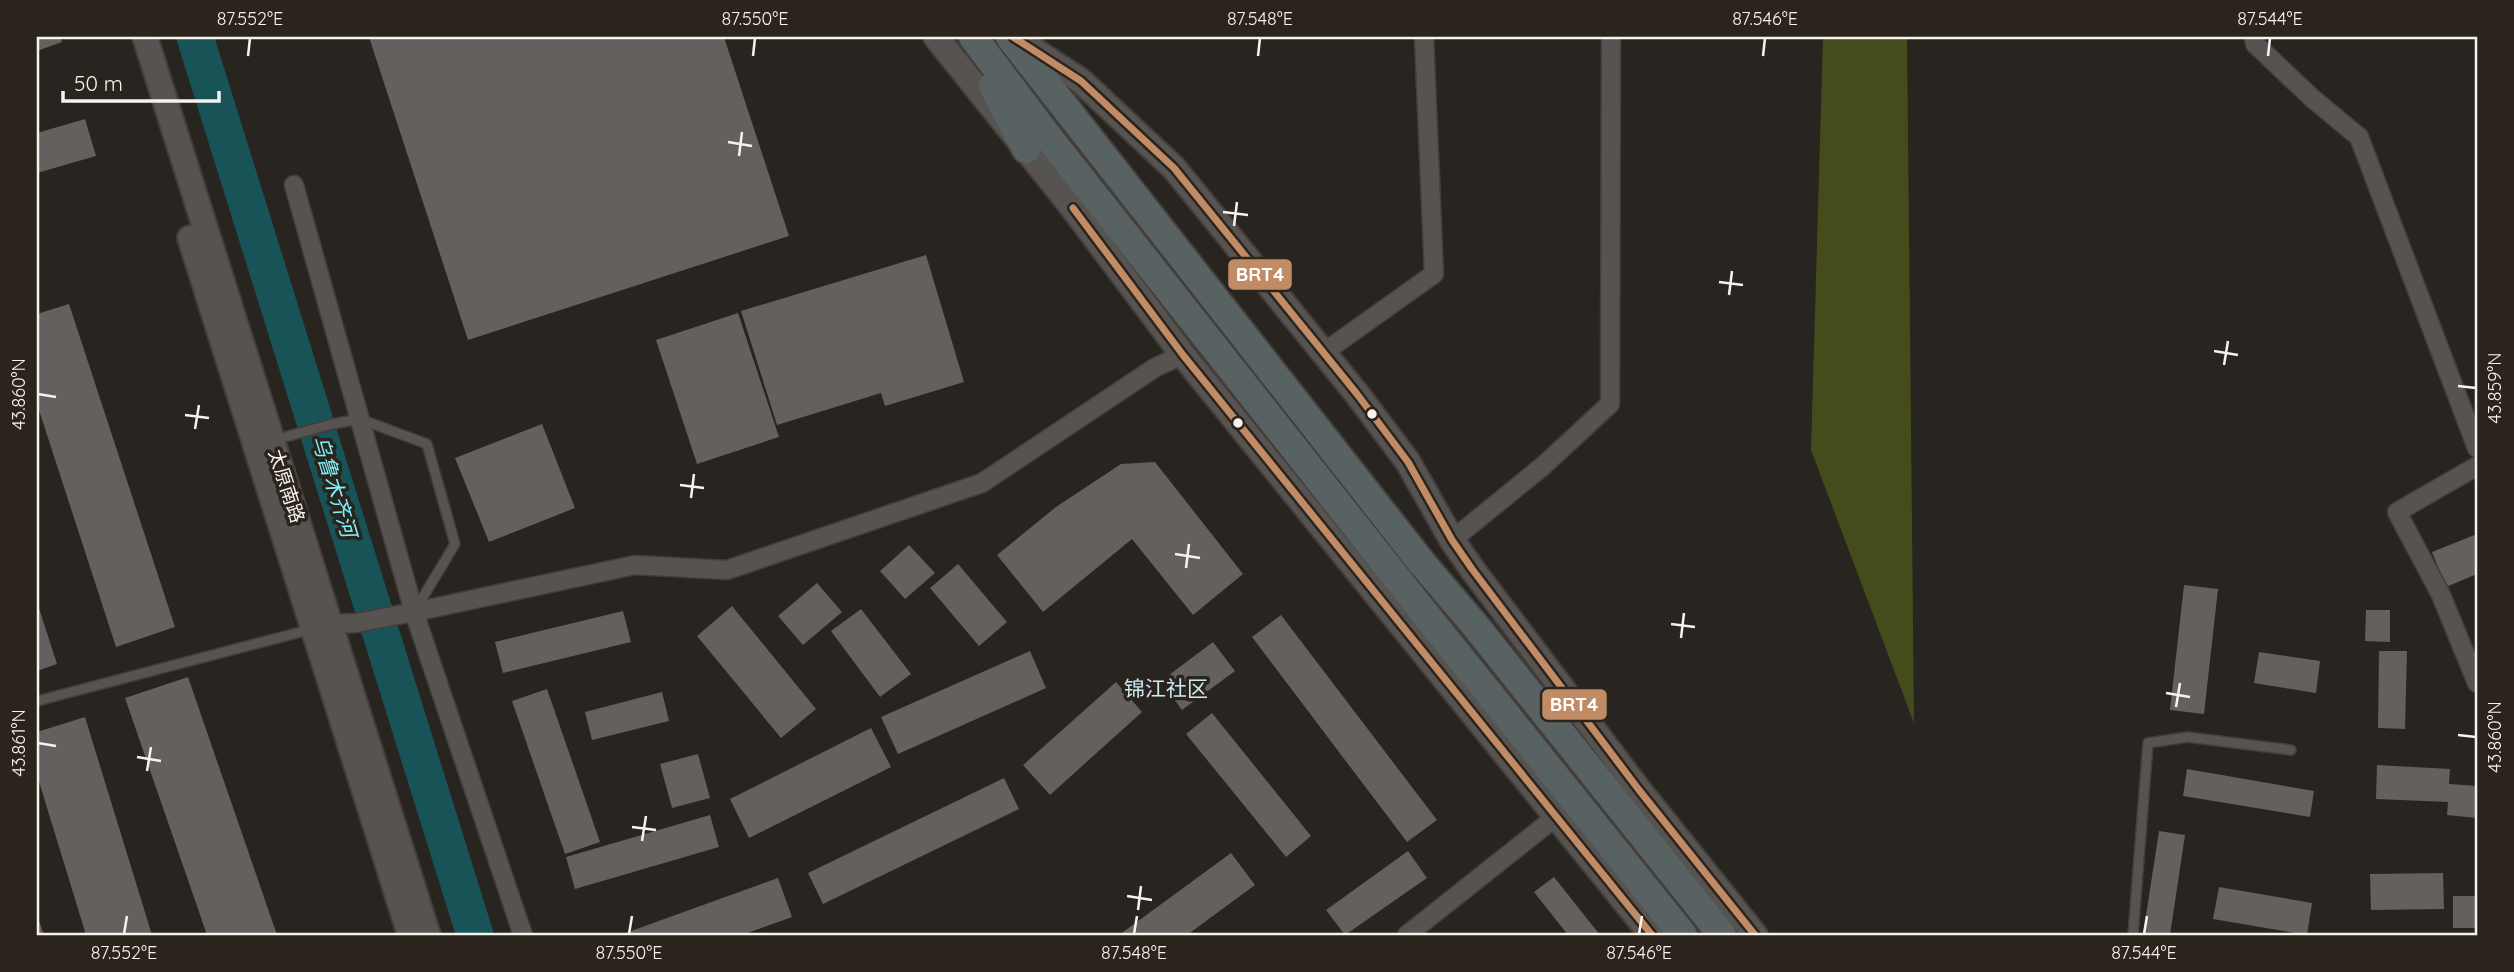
<svg xmlns="http://www.w3.org/2000/svg" width="2514" height="972" font-family="Quicksand,'Noto Sans SC',sans-serif">
<style>
.forest{fill:#454c1b}
.lines{fill:none;stroke-linecap:round;stroke-linejoin:round}
.river{stroke:#185358;stroke-width:37}
.building{fill:#64605d}
.service-casing{stroke:#433e3b;stroke-width:12}
.minor-casing{stroke:#433e3b;stroke-width:21}
.secondary-casing{stroke:#433e3b;stroke-width:28}
.trunk-casing{stroke:#433e3b;stroke-width:32}
.service{stroke:#565350;stroke-width:9}
.minor{stroke:#565350;stroke-width:18}
.secondary{stroke:#565350;stroke-width:24}
.trunk{stroke:#596262;stroke-width:28}
.bus-1-casing{stroke:#2b241d;stroke-width:12}
.bus-1{stroke:#c18c65;stroke-width:7}
.ticks{fill:none;stroke:#f7f2ed;stroke-width:2.5}
.bus-dot{fill:#f7f2ed;stroke:#2b241d;stroke-width:2.5}
.labels{text-anchor:middle;dominant-baseline:central;stroke-width:7;stroke-linejoin:round;paint-order:stroke}
.street-label{font-size:19px;fill:#f7f2ed;stroke:#2b241d}
.water-label{font-size:21px;font-style:italic;fill:#7bf3ff;stroke:#2b241d}
.neighbourhood-label{font-size:21px;fill:#c9ebf8;stroke:#2b241d}
.line-badge{stroke:#2b241d;stroke-width:2.5}
.badge-label{font-size:19px;text-anchor:middle;font-weight:bold;fill:#fff}
.neatline{fill:none;stroke:#f7f2ed;stroke-width:2.5}
.ticks-label{font-size:18px;text-anchor:middle;fill:#f7f2ed}
</style>
<rect width="100%" height="100%" fill="#282420"/>
<!-- forest -->
<path class="forest" d="M1823,37H1907L1914,723L1811,450Z"/>
<g class="lines">
<!-- river -->
<path class="river" d="M195,37L475,935"/>
</g>
<!-- building -->
<path class="building" d="M37,37H60L62,42L37,51Z
M369,37H724L789,236L468,340Z
M85,119L96,156L37,173V133Z
M926,255L964,382L885,406L881,393L777,425L741,311Z
M69,304L175,627L116,647L37,404V314Z
M738,313L779,437L697,464L656,340Z
M542,424L575,508L489,542L455,458Z
M1155,462L1243,574L1193,615L1132,539L1043,612L997,555L1056,507L1121,464Z
M2477,534V574L2446,587L2432,552Z
M909,545L935,573L905,599L880,571Z
M958,564L1007,622L979,646L930,588Z
M817,583L842,612L803,645L778,616Z
M2184,585L2218,589L2204,714L2170,710Z
M37,602L57,664L37,671Z
M732,606L816,709L781,738L697,636Z
M861,609L911,674L880,697L831,631Z
M2366,610H2390V642L2365,641Z
M623,611L631,642L503,673L495,642Z
M1281,615L1437,820L1407,842L1252,637Z
M1213,642L1235,671L1182,710L1161,681Z
M1030,651L1046,688L898,754L881,717Z
M2379,651H2407L2405,729L2378,728Z
M2259,652L2320,661L2316,693L2254,683Z
M188,677L277,935H207L125,698Z
M1116,682L1142,712L1050,795L1023,765Z
M547,689L600,842L565,854L512,701Z
M662,692L669,721L592,740L585,712Z
M1212,713L1311,836L1286,857L1186,734Z
M85,717L152,935H86L37,775V732Z
M871,728L891,767L749,838L730,799Z
M698,754L710,798L672,808L660,764Z
M2377,765L2450,769L2449,784L2477,786V818L2447,815L2448,802L2376,799Z
M2187,769L2314,791L2310,817L2183,796Z
M1004,778L1019,809L823,904L808,873Z
M710,815L719,847L575,889L566,857Z
M2159,831L2185,835L2170,935H2143Z
M1408,851L1427,878L1345,935L1326,910Z
M1231,853L1255,885L1187,935H1119Z
M2443,873L2444,909L2371,910L2370,874Z
M1554,877L1600,935H1568L1534,892Z
M778,878L792,917L742,935H620Z
M2219,887L2312,903L2307,935L2213,919Z
M2453,896H2477V928H2453Z
M37,915L44,935H37Z"/>
<g class="lines">
<!-- service casing -->
<g class="service-casing">
<path id="service" d="M274,440L332,424L360,419L427,444L455,544L414,612
M37,701L312,629
M2133,935L2148,743L2187,737L2291,750"/>
</g>
<!-- minor casing -->
<g class="minor-casing">
<path id="minor" d="M2254,37L2255,44L2312,98L2359,137L2477,448
M294,185L414,612L523,935
M1323,353L1434,274L1424,37
M2477,466L2397,512L2441,595L2477,683
M1452,540L1543,466L1610,404L1611,37
M331,624L356,623L414,612L635,565L727,570L982,483L1156,367L1183,355
M1407,935L1557,816"/>
</g>
<!-- secondary casing -->
<g class="secondary-casing">
<path id="secondary" d="M145,37L428,935
M936,37L1073,208L1183,355L1652,935
M1017,39L1081,81L1174,168L1357,394L1408,462L1452,540L1472,569L1639,790L1755,935
M190,238L410,935"/>
</g>
<!-- trunk casing -->
<g class="trunk-casing">
<path id="trunk" d="M973,37L1049,138L1414,600L1683,935
M1010,37L1421,562L1478,629L1722,935
M993,86L1026,149"/>
</g>
<!-- service -->
<use href="#service" class="service"/>
<!-- minor -->
<use href="#minor" class="minor"/>
<!-- secondary -->
<use href="#secondary" class="secondary"/>
<!-- trunk -->
<use href="#trunk" class="trunk"/>
<!-- bus-1 casing -->
<g class="bus-1-casing">
<path id="bus-1" d="M1013,37L1081,81L1174,168L1357,394L1408,462L1452,540L1472,569L1639,790L1755,935
M1073,208L1183,355L1652,935"/>
</g>
<!-- bus-1 -->
<use href="#bus-1" class="bus-1"/>
</g>
<!-- ticks -->
<path class="ticks" d="M248,56L250,38M753,56L755,38M1258,56L1260,38M1763,56L1765,38M2268,56L2270,38M728,142L752,146M739,156L742,132M1223,212L1248,215M1234,226L1237,202M1719,282L1743,285M1729,295L1732,271M2214,351L2238,355M2224,365L2228,341M2458,386L2476,388M38,394L56,397M185,415L209,418M195,429L199,405M680,485L704,488M691,498L694,474M1175,554L1200,558M1186,568L1189,544M1671,624L1695,627M1681,638L1684,613M2166,693L2190,697M2176,707L2180,683M2458,735L2476,737M38,743L56,746M137,757L161,761M147,771L151,747M632,827L656,830M642,841L646,816M1127,896L1152,900M1138,910L1141,886M124,934L127,916M629,934L632,916M1134,934L1137,916M1639,934L1642,916M2144,934L2147,916"/>
<!-- markers -->
<g class="bus-dot">
<circle cx="1372" cy="414" r="6"/>
<circle cx="1238" cy="423" r="6"/>
</g>
<g class="labels">
<!-- street labels -->
<g class="street-label">
<text transform="translate(287 486) rotate(72)">太原南路</text>
</g>
<!-- water labels -->
<g class="water-label">
<text transform="translate(335 486) rotate(73)">乌鲁木齐河</text>
</g>
<!-- neighbourhood labels -->
<g class="neighbourhood-label">
<text x="1166" y="688">锦江社区</text>
</g>
</g>
<g class="line-badge">
<rect x="1227" y="258" width="66" height="33" rx="7" fill="#c18c65"/>
<rect x="1541" y="688" width="67" height="33" rx="7" fill="#c18c65"/>
</g>
<g class="badge-label">
<text x="1260" y="281">BRT4</text>
<text x="1574" y="711">BRT4</text>
</g>
<!-- border -->
<rect width="2514" height="972" fill="none" stroke="#2b241d" stroke-width="77"/>
<!-- scale -->
<path d="M63 91v10h156v-10" fill="none" stroke="#f7f2ed" stroke-width="3.5"/>
<text x="74" y="91" font-size="21" fill="#f7f2ed" stroke="#2b241d" stroke-width="5" paint-order="stroke">50 m</text>
<rect x="38" y="38" width="2438" height="896" class="neatline"/>
<g class="ticks-label">
<text x="250" y="25">87.552°E</text>
<text x="755" y="25">87.550°E</text>
<text x="1260" y="25">87.548°E</text>
<text x="1765" y="25">87.546°E</text>
<text x="2270" y="25">87.544°E</text>
<text transform="translate(2495 388) rotate(-90)" y="6">43.859°N</text>
<text transform="translate(19 394) rotate(-90)" y="6">43.860°N</text>
<text transform="translate(2495 737) rotate(-90)" y="6">43.860°N</text>
<text transform="translate(19 743) rotate(-90)" y="6">43.861°N</text>
<text x="124" y="959">87.552°E</text>
<text x="629" y="959">87.550°E</text>
<text x="1134" y="959">87.548°E</text>
<text x="1639" y="959">87.546°E</text>
<text x="2144" y="959">87.544°E</text>
</g>
</svg>
